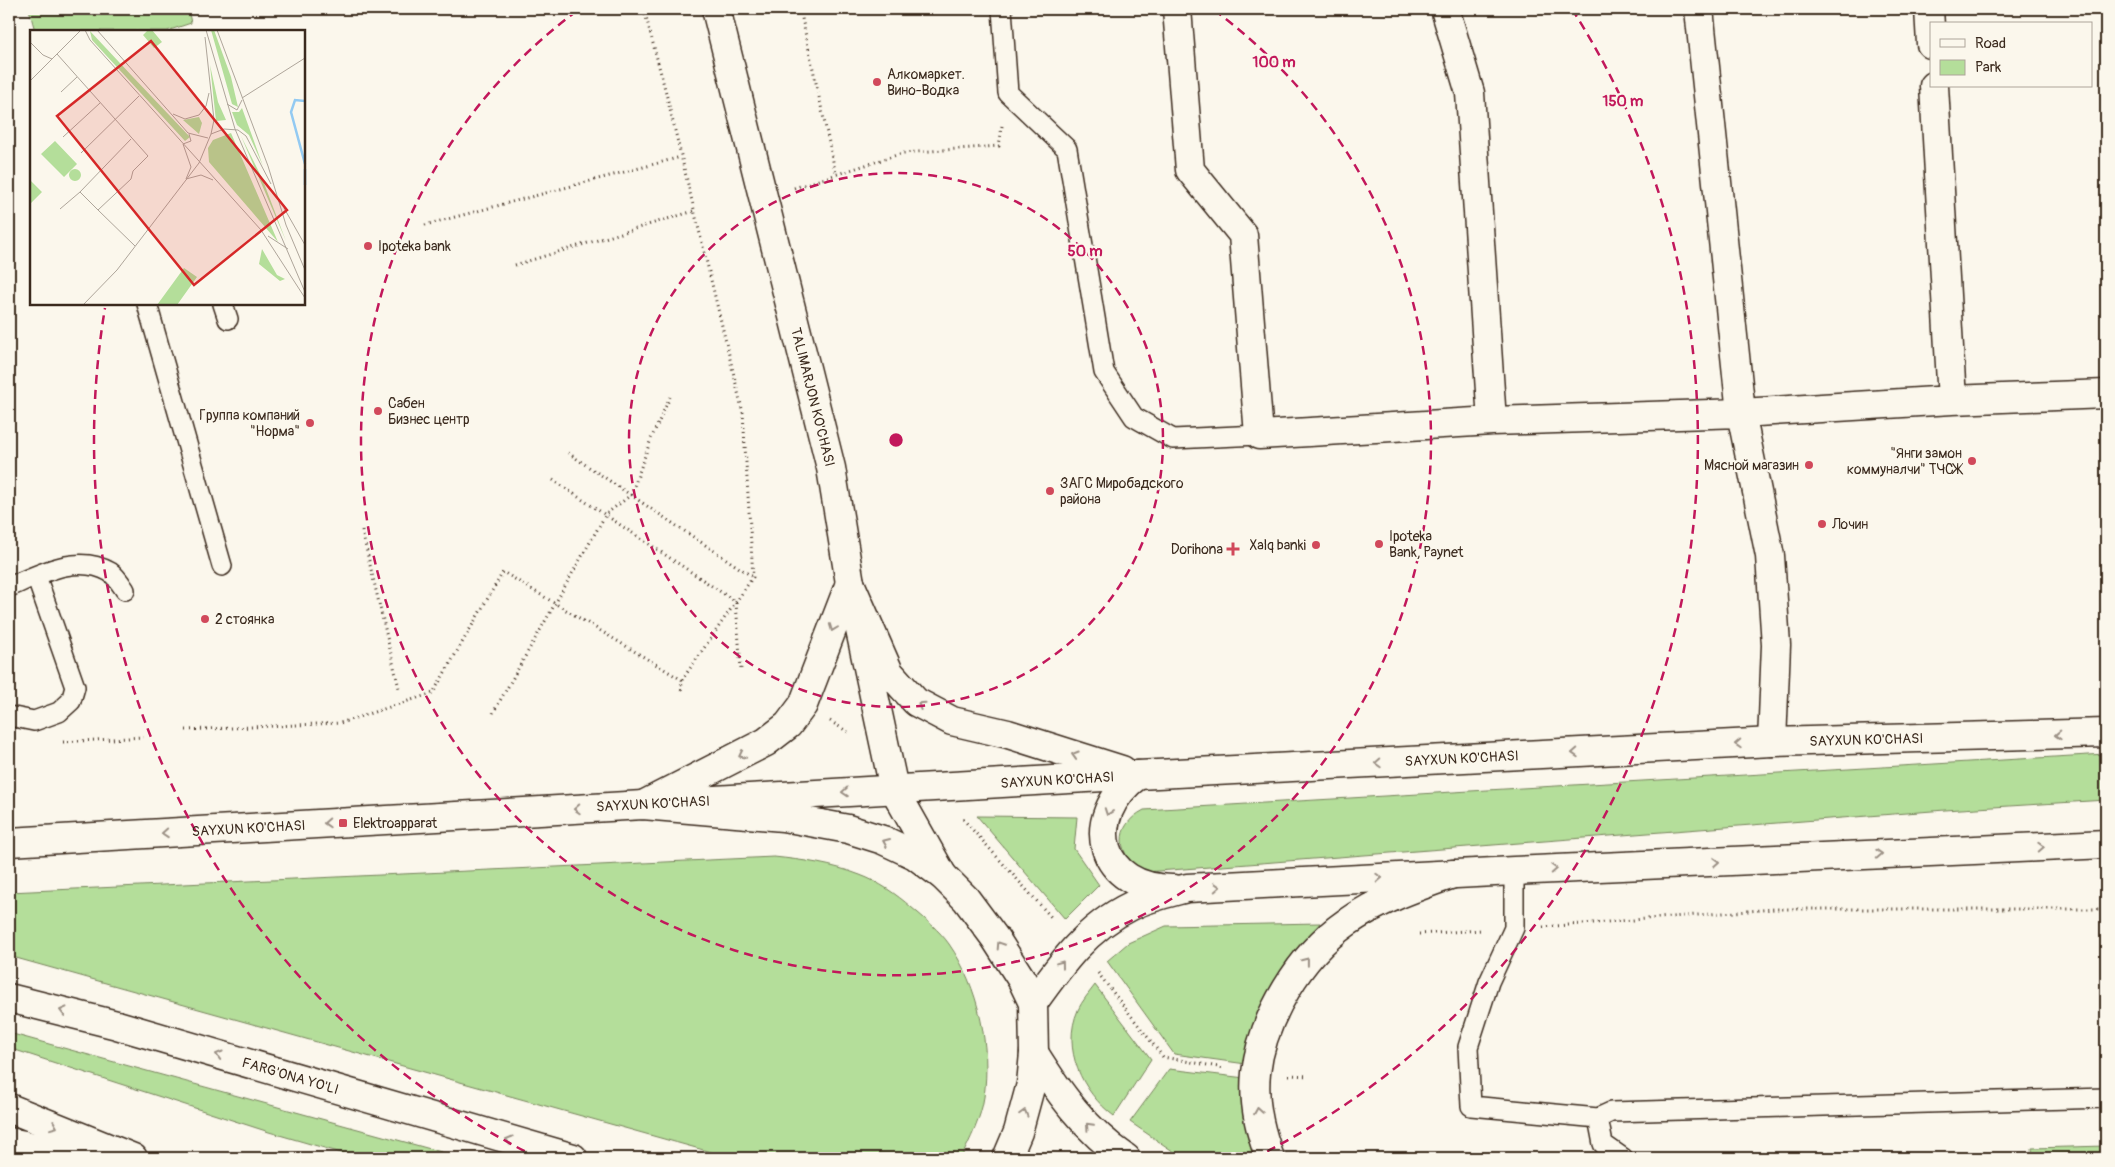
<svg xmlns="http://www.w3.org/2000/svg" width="2115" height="1167" font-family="Pangolin,sans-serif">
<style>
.green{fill:#b4de9a;stroke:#78845c}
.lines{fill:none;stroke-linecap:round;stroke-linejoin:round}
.service-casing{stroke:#3b2a1e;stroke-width:22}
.minor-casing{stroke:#3b2a1e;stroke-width:31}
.tertiary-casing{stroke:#3b2a1e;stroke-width:31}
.secondary-casing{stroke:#3b2a1e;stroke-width:31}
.primary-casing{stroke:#3b2a1e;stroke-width:31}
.path{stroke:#3b2a1e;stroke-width:3;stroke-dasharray:1 4;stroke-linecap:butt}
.service{stroke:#fbf7ec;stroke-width:19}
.minor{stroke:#fbf7ec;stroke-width:28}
.tertiary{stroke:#fbf7ec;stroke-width:28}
.secondary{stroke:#fbf7ec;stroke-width:28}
.primary{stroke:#fbf7ec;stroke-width:28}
.oneway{stroke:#9b9085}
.ring{fill:none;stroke:#c2185b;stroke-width:2.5;stroke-dasharray:9 6}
.poi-dot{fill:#d1495b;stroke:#fbf7ec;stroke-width:2}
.labels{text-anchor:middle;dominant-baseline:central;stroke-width:4.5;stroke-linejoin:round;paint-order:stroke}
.poi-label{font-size:14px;fill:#3b2a1e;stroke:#fbf7ec;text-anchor:start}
.street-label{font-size:14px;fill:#3b2a1e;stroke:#fbf7ec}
.inset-river{fill:none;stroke:#93caf2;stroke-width:2.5}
.inset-road{fill:none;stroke:#aea59a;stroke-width:1}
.view{fill:#d62828;fill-opacity:0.15;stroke:#d62828;stroke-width:2.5}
.inset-edge{fill:none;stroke:#3b2a1e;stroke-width:2.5}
.centre{fill:#c2185b;stroke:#fbf7ec;stroke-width:2.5}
.ring-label{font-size:15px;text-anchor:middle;font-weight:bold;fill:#c2185b;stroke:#fbf7ec;stroke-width:4.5;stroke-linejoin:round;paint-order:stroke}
</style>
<rect width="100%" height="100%" fill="#fbf7ec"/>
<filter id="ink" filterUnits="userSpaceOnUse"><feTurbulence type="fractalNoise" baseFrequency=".02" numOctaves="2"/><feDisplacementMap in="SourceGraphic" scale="10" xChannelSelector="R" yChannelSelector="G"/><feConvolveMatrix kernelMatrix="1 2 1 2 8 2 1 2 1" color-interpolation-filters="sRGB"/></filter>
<g filter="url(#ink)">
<!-- green -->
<path class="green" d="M29,9H188L191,23L167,31H35Z
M2106,754V800L1945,810L1145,872C1116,856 1113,826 1144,810Z
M977,816L1077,817L1074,849L1099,885L1065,919Z
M774,857C803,860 832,864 860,875C879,882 896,894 911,907C924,918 940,931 949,944C979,987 991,1047 984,1097C981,1118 970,1140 961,1158H732L9,956V892Z
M1320,923L1292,957L1272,987L1246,1064L1174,1054L1107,961L1128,943L1166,926Z
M1095,985L1151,1059L1114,1116C1082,1092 1061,1049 1078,1010C1082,1001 1089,993 1095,985Z
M9,1033L463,1158H359L269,1132L9,1048Z
M1169,1069L1245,1078L1256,1158H1183L1130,1122Z
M2106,1146V1158H2033L2032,1148Z"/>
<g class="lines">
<!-- service casing -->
<g class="service-casing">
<path id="service" d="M1002,9L1008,93L1067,149L1104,372L1134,417L1173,439L1259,435
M147,304L222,566
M223,304L228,319
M9,587C40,574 77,553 110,572C116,576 121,584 125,590
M9,716L34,721L59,712L71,701L75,687L36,576
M1514,871V928L1489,982L1468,1047L1471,1106L1598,1118
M1623,1158L1603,1144L1598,1118L1611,1112L2106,1098"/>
</g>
<!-- minor casing -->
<g class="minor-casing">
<path id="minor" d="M1177,9L1190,170L1243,235L1259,435L1492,421L1741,413L1952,400L2106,394
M1445,9L1470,93L1492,421
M1699,9L1741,413L1770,556L1776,645L1772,742
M1929,9L1931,44
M1934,86L1952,400"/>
</g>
<!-- tertiary casing -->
<g class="tertiary-casing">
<g id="tertiary">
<path id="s1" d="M716,9L831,468L850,583L894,789"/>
</g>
</g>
<!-- secondary casing -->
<g class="secondary-casing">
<g id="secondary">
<path d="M850,583L889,672L916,702L952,721L1008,734L1122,770"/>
<path d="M1138,775C1080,818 1099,890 1174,889"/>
<path d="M894,789L943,876"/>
<path id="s2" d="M697,801L1138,775L1772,742L2106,733"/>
<path d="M643,805L766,742L788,725L803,705L850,583"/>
<path d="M1033,1003C1060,965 1087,927 1131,906C1149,897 1168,893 1187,888L1514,871L2106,844"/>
<path d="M9,1142L90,1158"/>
</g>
</g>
<!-- primary casing -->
<g class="primary-casing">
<g id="primary">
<path id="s3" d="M9,842L643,805L783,817L848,829L883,840L915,855L943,876L966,899L995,938L1022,980L1033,1003L1034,1053L1031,1084L1018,1132L1007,1158"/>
<path id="s4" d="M9,998L117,1025L573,1158"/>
<path d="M1034,1053C1059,1093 1086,1131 1126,1158"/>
<path d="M9,1108L133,1158"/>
<path d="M1270,1158C1260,1132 1253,1101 1256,1073C1262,1018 1301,954 1346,923C1378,900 1416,887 1453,874"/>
</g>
</g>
<!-- path -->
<path class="path" d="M644,9L666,93L743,413L753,577L682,680
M800,9L836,175
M794,188L903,153L999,146L1002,126
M425,225L681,157
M515,265L694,211
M568,453L753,577
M553,480L736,602
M362,531L399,688
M736,603L741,669
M493,713L606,514L631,495L651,439L670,397
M830,721L848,732
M186,730L340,723L433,693L503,572L682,680L681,694
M63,742L143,737
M963,819L1051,917
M1543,927L1774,909H2106
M1419,934L1481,930
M1098,973L1163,1057L1224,1068
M1289,1075L1308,1076"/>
<!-- service -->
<use href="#service" class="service"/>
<!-- minor -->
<use href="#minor" class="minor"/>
<!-- tertiary -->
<use href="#tertiary" class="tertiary"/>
<!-- secondary -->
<use href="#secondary" class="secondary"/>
<!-- primary -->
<use href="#primary" class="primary"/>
</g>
<!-- one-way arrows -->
<defs><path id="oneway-chevron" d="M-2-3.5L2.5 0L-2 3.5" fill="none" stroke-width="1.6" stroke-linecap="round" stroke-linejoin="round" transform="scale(1.25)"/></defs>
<g class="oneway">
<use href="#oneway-chevron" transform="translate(833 628) rotate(111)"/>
<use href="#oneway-chevron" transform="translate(921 705) rotate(-146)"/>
<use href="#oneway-chevron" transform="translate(2058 735) rotate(178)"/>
<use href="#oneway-chevron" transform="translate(1738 744) rotate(177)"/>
<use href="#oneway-chevron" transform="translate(1575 753) rotate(177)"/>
<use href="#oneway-chevron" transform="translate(742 755) rotate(153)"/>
<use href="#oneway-chevron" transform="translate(1075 755) rotate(-163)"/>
<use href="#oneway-chevron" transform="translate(1378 763) rotate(177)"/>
<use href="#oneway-chevron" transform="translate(845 792) rotate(176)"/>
<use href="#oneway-chevron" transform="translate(577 809) rotate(177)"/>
<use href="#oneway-chevron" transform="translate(1108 812) rotate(110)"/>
<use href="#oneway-chevron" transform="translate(327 823) rotate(177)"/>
<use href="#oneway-chevron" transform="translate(165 833) rotate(176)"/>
<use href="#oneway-chevron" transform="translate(886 842) rotate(-157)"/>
<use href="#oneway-chevron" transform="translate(2041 847) rotate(-3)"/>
<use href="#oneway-chevron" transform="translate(1879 854) rotate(-3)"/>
<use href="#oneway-chevron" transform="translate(1716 862) rotate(-3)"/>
<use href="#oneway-chevron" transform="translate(1554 869) rotate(-3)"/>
<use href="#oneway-chevron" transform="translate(1379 878) rotate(-3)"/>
<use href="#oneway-chevron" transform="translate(1217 887) rotate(-3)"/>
<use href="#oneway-chevron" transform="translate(1000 945) rotate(-123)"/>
<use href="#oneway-chevron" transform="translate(1306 961) rotate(-52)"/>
<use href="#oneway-chevron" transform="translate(1061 964) rotate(-53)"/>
<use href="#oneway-chevron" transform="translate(63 1011) rotate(-166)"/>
<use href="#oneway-chevron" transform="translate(219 1055) rotate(-164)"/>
<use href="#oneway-chevron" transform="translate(1258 1111) rotate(-99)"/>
<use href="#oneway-chevron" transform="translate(1024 1113) rotate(-74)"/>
<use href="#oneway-chevron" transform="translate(54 1126) rotate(22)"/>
<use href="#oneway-chevron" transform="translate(1089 1126) rotate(-133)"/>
<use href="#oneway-chevron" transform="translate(509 1140) rotate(-164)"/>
</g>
</g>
<!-- distance rings -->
<g class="ring">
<circle cx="896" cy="440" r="267"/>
<path d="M1214 10A535 535 0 1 1 578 10"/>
<path d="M538 1158A802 802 0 0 1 105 308M1572 9A802 802 0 0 1 1254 1158"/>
</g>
<!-- markers -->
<g class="poi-dot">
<circle cx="877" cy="82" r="5"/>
<circle cx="368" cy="246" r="5"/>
<circle cx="378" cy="411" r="5"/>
<circle cx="310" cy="423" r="5"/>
<circle cx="1972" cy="461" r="5"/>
<circle cx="1809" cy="465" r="5"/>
<circle cx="1050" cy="491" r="5"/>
<circle cx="1822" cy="524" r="5"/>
<circle cx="1379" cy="544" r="5"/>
<circle cx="1316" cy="545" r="5"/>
<path d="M1230.5 541.5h5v5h5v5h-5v5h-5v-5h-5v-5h5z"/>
<circle cx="205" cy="619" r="5"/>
<rect x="338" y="818" width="10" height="10" rx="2.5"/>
</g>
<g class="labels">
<!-- poi labels -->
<g class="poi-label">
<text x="887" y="74">Алкомаркет.<tspan x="887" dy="16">Вино-Водка</tspan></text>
<text x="378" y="246">Ipoteka bank</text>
<text x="388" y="403">Сабен<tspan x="388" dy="16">Бизнес центр</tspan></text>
<text x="300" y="415" text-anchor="end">Группа компаний<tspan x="300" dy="16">"Норма"</tspan></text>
<text x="1962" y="453" text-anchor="end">"Янги замон<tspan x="1962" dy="16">коммуналчи" ТЧСЖ</tspan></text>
<text x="1799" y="465" text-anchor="end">Мясной магазин</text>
<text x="1060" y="483">ЗАГС Миробадского<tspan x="1060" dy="16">района</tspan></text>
<text x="1832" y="524">Лочин</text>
<text x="1389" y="536">Ipoteka<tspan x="1389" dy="16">Bank, Paynet</tspan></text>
<text x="1306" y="545" text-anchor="end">Xalq banki</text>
<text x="1223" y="549" text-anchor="end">Dorihona</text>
<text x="215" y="619">2 стоянка</text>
<text x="353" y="823">Elektroapparat</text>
</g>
<!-- street labels -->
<g class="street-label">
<text stroke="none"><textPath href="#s1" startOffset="400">TALIMARJON KO'CHASI</textPath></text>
<text stroke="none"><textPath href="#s2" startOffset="1171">SAYXUN KO'CHASI</textPath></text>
<text stroke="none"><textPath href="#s2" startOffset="766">SAYXUN KO'CHASI</textPath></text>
<text stroke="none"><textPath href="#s2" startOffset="361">SAYXUN KO'CHASI</textPath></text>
<text transform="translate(653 804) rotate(-3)">SAYXUN KO'CHASI</text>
<text stroke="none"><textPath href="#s3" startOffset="240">SAYXUN KO'CHASI</textPath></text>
<text stroke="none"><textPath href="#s4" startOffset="292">FARG'ONA YO'LI</textPath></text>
</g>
</g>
<!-- overview -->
<g transform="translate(30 30)">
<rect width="275" height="275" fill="#fbf7ec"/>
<path d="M118,0H122L132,12L124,18L113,5ZM181,0H184L201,47L208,77L202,74ZM60,1L103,47L160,107L155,111L62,10ZM180,35L188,72L196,90L186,91ZM212,78L233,136L219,105L207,95L202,82H209ZM169,87L172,93L169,104L153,90ZM201,103L248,212L179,132L178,118L183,110ZM211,106L232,148L256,211ZM25,111L47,134L34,147L11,124ZM39 145a6 6 0 1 1 12 0a6 6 0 1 1-12 0ZM0,150L12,162L0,174ZM232,219L247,245L255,249L250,251L229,234ZM154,238L167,247L147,275H127Z" fill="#b4de9a"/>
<path class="inset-river" d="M275,71L265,70L261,82L275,134M275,139V155"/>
<path class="inset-road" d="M55,0L60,10L231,200L275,268M67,0L158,103L178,108M176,0L205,99L275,262M187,0L238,136L256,195L275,240M175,7L184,90L181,104M0,12L13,25L22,29M27,24L118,126L103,141L101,149L68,180L105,216M0,51L51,0M31,62L47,47M212,68L275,28M197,74L207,80L212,70M143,84L155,89L169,85L176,76L179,63M33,107L70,73M51,123L109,66M169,133L181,104L194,99L208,100L216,106L241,154M156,149L161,137L153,114L161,111L159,104M156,149L171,145L183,150M254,178L275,215M30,179L50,162M68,180L50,162L101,109M238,206L258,219M53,275L87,240L169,133"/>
<path class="view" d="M121,11L257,180L164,255L27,86Z"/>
<rect width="275" height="275" class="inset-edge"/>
</g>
<circle cx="896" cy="440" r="8" class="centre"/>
<g class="ring-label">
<text x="1274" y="67">100 m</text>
<text x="1623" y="106">150 m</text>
<text x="1085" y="256">50 m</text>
</g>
<!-- margin -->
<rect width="2115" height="1167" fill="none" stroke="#fbf7ec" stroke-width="30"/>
<rect x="15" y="15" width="2085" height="1137" fill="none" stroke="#3b2a1e" stroke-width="2" filter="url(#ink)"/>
<!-- legend -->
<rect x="1930" y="22" width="162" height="65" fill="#fbf7ec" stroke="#aea59a"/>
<rect x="1940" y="39" width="25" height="8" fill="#fbf7ec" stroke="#aea59a"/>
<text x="1975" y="48" font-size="15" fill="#3b2a1e">Road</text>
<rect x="1940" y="60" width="25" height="15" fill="#b4de9a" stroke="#aea59a"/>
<text x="1975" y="72" font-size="15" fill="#3b2a1e">Park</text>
</svg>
